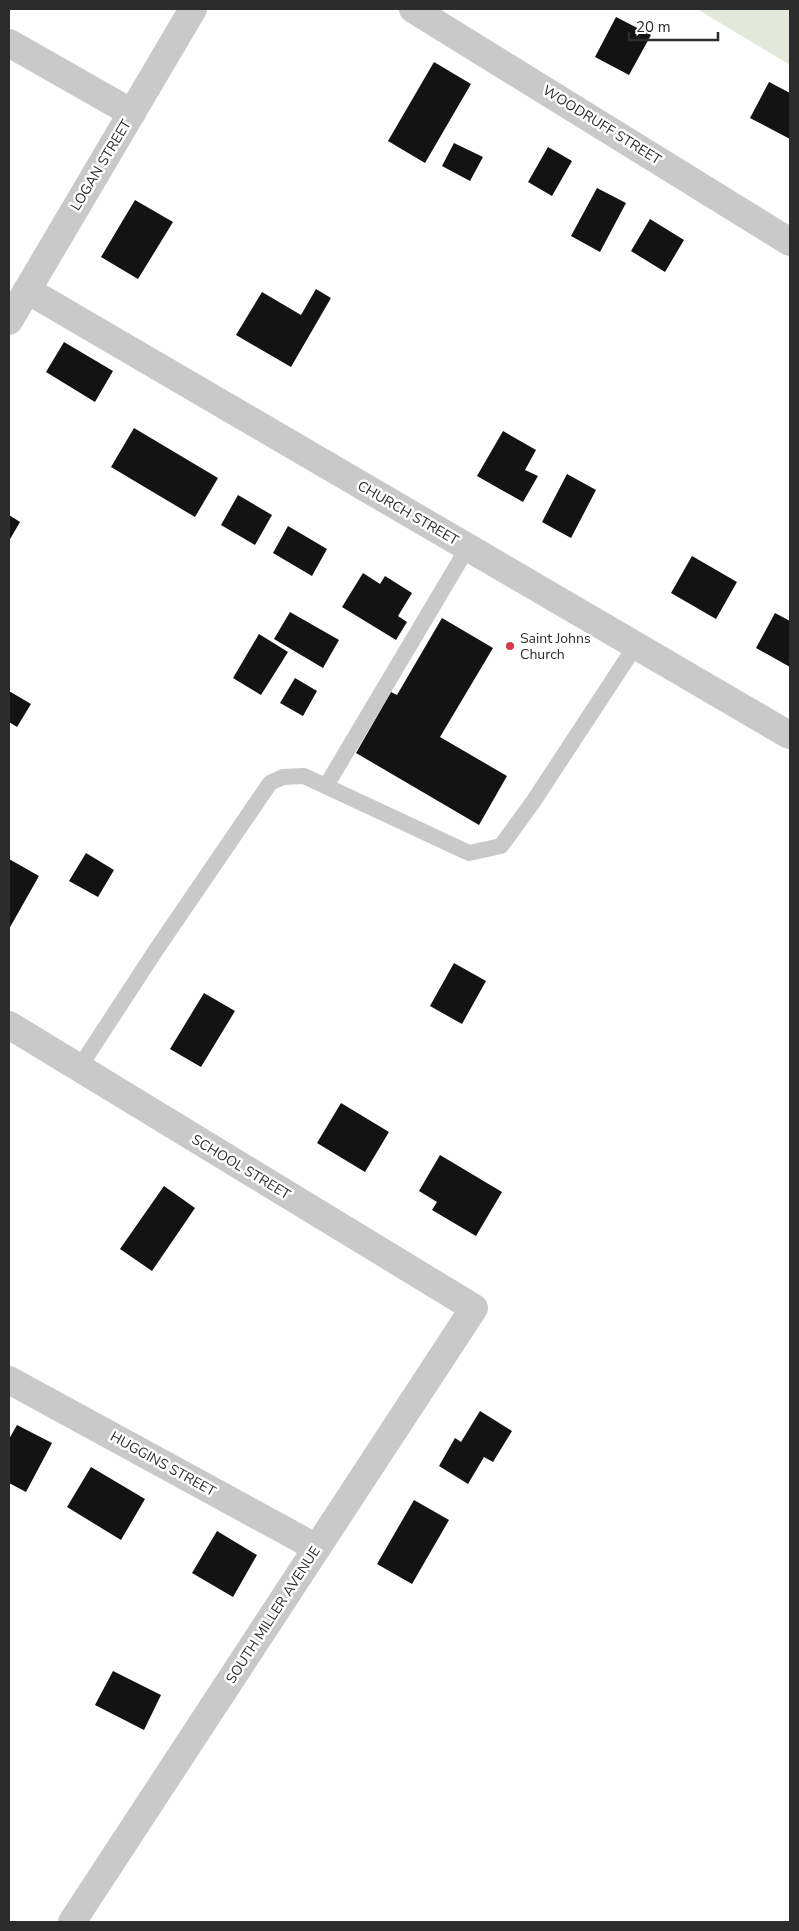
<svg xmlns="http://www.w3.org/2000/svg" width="799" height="1931" font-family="'Nunito Sans',sans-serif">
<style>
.green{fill:#e3e9da}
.building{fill:#131313}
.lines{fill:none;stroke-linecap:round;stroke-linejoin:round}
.lane{stroke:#c9c9c9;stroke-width:16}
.street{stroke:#c9c9c9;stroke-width:28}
.poi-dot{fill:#d73a4d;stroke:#fff;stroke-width:2}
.labels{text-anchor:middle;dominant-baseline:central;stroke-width:5;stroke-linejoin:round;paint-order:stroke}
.street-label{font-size:14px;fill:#2c2c2c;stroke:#fff}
.poi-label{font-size:14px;fill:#2c2c2c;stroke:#fff;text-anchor:start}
</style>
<rect width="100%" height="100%" fill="#fff"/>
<!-- green -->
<path class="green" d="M697,9H790V65Z"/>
<!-- building -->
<path class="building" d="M616,17L651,35L629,75L595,57Z
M434,62L471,84L425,163L388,141Z
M769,82L790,93V139L750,118Z
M454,143L483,157L470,181L442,166Z
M548,147L572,161L552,196L528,182Z
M597,188L626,203L600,252L571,236Z
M135,200L173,222L138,279L101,257Z
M650,219L684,240L665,272L631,251Z
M316,289L331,298L291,367L236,335L262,292L301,315Z
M64,342L113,371L95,402L46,372Z
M134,428L218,478L195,517L111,467Z
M503,431L536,450L525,470L538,476L523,502L477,476Z
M567,474L596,490L571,538L542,522Z
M238,495L272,515L255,545L221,525Z
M9,515L20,522L9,541Z
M288,526L327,549L312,576L273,553Z
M692,556L737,582L716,619L671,593Z
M363,573L380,584L385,576L412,593L398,616L407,622L396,640L342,607Z
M290,612L339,640L323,668L274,639Z
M775,613L790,621V667L756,648Z
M442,618L493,648L440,737L507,776L479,825L356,753L391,692L397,695Z
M259,634L288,652L261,695L233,678Z
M295,678L317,691L303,716L280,703Z
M9,691L31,704L17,727L9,722Z
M86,853L114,870L98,897L69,881Z
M9,859L39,876L9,929Z
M454,963L486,981L462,1024L430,1006Z
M204,993L235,1011L201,1067L170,1049Z
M341,1103L389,1132L365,1172L317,1143Z
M440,1155L502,1192L476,1236L432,1210L437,1202L419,1191Z
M164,1186L195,1208L152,1271L120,1249Z
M480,1411L512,1431L493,1462L484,1457L468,1484L439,1466L455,1438L461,1442Z
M17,1425L52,1443L26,1492L9,1483V1439Z
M91,1467L145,1499L121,1540L67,1507Z
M414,1500L449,1520L412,1584L377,1564Z
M217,1531L257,1555L233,1597L192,1573Z
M113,1671L161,1695L144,1730L95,1705Z"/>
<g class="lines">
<!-- lane -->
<path class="lane" d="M326,786L468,547
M79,1068L156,950L270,783L283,777L304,776L469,853L501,846L533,802L636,645"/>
<!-- street -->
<path class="street" d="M413,9L790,242
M9,43L132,113
M27,290L789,735
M9,321L193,9
M9,1025L474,1308L72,1922
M9,1380L317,1548"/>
</g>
<!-- markers -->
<circle class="poi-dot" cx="510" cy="646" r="5"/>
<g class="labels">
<!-- street labels -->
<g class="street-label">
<text transform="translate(602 125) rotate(32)">WOODRUFF STREET</text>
<text transform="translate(101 165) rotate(-59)">LOGAN STREET</text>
<text transform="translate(408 513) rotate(30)">CHURCH STREET</text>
<text transform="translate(241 1167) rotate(31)">SCHOOL STREET</text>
<text transform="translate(163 1464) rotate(29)">HUGGINS STREET</text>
<text transform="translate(273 1615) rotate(-57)">SOUTH MILLER AVENUE</text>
</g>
<!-- poi labels -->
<g class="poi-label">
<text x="520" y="638">Saint Johns<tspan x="520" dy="16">Church</tspan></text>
</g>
</g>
<!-- border -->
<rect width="799" height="1931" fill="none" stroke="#2c2c2c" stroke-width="20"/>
<!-- scale -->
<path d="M629 32v8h89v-8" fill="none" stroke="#2c2c2c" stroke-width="2.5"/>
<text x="636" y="32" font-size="15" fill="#2c2c2c" stroke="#ffffff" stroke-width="4" paint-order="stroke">20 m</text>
</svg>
